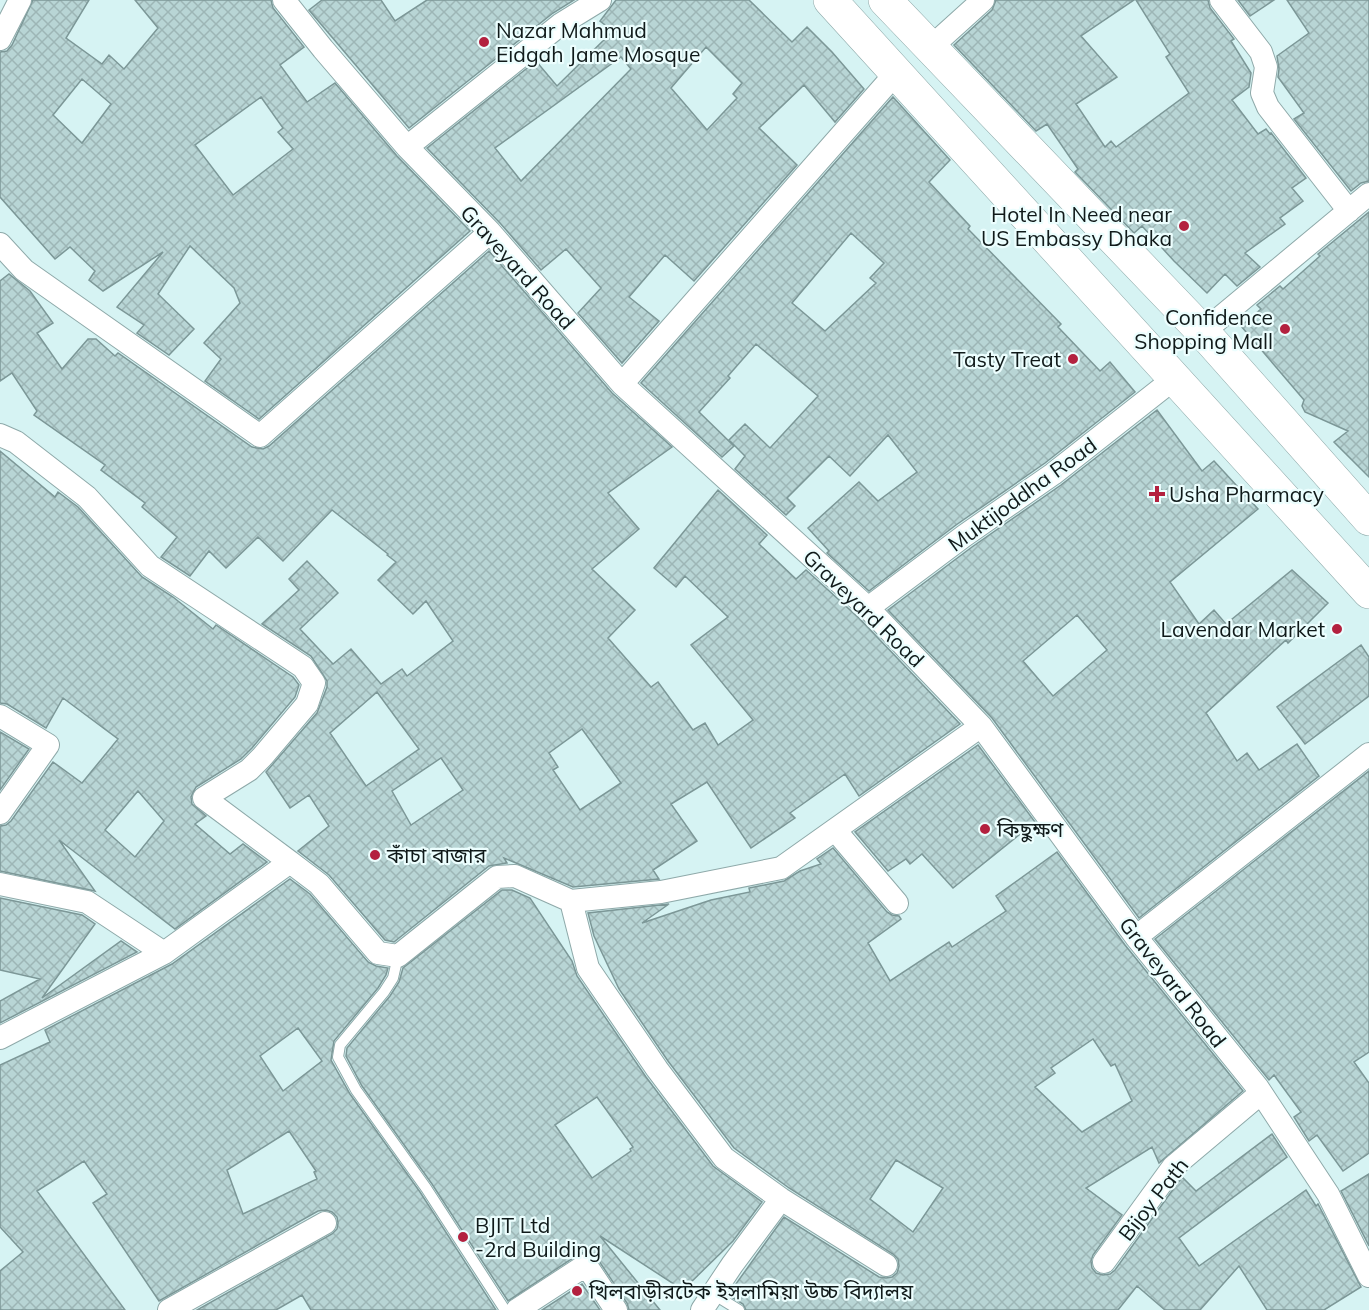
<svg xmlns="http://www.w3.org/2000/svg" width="1369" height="1310" font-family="Mulish,'Noto Sans Bengali',sans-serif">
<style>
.building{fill:url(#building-cross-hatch);stroke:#7c9797;stroke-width:1.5;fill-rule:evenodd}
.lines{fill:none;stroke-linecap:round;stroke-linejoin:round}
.service-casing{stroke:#8ea9a9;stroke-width:12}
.minor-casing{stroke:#8ea9a9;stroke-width:24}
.primary-casing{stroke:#8ea9a9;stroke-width:34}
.service{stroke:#fff;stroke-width:10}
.minor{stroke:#fff;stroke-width:22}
.primary{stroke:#fff;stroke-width:33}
.poi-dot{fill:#b3213f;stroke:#ecfefe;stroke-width:2}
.labels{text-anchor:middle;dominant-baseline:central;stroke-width:4.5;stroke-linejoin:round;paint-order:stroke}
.poi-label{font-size:21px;fill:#101a1a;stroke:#ecfefe;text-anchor:start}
.street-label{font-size:21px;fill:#101a1a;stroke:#ecfefe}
</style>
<defs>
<pattern id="building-cross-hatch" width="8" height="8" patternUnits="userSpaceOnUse" patternTransform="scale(1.5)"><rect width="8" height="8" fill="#b8d5d5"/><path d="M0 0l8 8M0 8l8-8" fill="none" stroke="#9db6b6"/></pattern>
</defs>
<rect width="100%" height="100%" fill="#d6f3f3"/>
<!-- building -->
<path class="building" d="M33,0H89L66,38L102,64L109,55L124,69L158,28L135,0H271L273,8L304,47L280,65L307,102L335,83L397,156L470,231L259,419L205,381L221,359L204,343L240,303L234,288L190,246L158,294L194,329L169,355L137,333L144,325L117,307L163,252L103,291L89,280L95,271L70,247L55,259L0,197V52L7,51L12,45ZM82,79L111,104L82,143L53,115ZM261,97L283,128L278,132L293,149L233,195L195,145Z
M322,0H381L395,21L427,0H574L553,13L409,128L309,10Z
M616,0H749L792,42L807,27L832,52L864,89L835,122L804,85L759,128L797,165L694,281L665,255L629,297L659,321L622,363L578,313L601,288L566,249L541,270L500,223L427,148L536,61L557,86L613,31L600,21ZM706,47L742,83L733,94L737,98L707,130L671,88ZM621,57L631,69L521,181L495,148Z
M996,0H1134L1081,36L1117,77L1076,104L1105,147L1111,141L1116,147L1189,93L1166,57L1170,54L1136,0H1208L1210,8L1234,39L1231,41L1251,73L1249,87L1232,100L1258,134L1266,129L1270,134L1271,133L1306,178L1292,188L1303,201L1280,218L1285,224L1245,253L1260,267L1237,286L1225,274L1207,293L1174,261L1142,226L1134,233L1075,172L1078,169L1047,124L1036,131L954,45L992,10Z
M1238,0H1274L1250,16Z
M1287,0H1369V181L1361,183L1351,191L1294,119L1304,113L1278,77L1279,69L1277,56L1309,33Z
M893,97L950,160L929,182L970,226L968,229L1061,324L1058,327L1100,371L1110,362L1135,392L1045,463L956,525L869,591L827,553L829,551L808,528L859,482L878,501L917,472L888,435L850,476L829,456L787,498L795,506L786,515L735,469L745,456L729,440L745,424L770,448L818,396L756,344L728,376L730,378L699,412L734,446L722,457L641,383ZM851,233L884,263L870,278L876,283L825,331L792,303Z
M1369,212V477L1334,442L1348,431L1305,412L1302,406L1304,400L1241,326L1261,309L1257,305L1280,286L1283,289L1320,256L1318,254Z
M489,251L612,393L672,447L608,493L639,529L592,569L635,610L608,638L651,687L658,682L693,730L705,723L718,745L753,720L691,645L728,617L685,576L676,587L654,568L718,490L767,535L759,544L796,579L806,570L859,618L960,724L859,796L845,774L790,813L795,818L751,848L707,782L671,804L697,841L653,870L659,879L573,887L504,858L507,863L489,866L394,942L385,940L329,875L298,851L329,826L309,795L290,808L266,772L317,713L327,687V681L311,656L262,624L299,590L289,579L307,561L338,593L300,629L333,664L351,649L381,684L402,669L407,676L453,641L426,601L413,614L378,580L396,562L387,555L388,554L332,510L283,561L258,537L226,568L209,551L190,576L161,557L177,537L142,507L145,503L101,470L105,465L34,415L37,411L12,373L0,381V281L9,274L30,291L53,323L37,333L62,369L88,339H96L115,356L118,353L252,447L263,449L269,446ZM377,692L419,749L366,786L330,733ZM582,729L621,783L580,810L553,770L558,767L549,753ZM441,758L463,790L411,825L392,791Z
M1157,410L1202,471L1214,461L1258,509L1170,582L1199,624L1214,610L1226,624L1292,570L1328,603L1288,643L1286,640L1206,713L1237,761L1247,753L1259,770L1297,744L1319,776L1139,918L992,718L888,610L972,547L1061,485ZM1077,615L1107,650L1053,696L1023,661Z
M0,451L55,497L58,492L78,507L142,577L173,597L213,629L216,625L293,677L299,685L295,697L252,748L241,759L196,787L191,797L192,804L206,816L195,824L230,854L243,844L267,862L175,929L59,840L95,891L0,871V826L6,825L11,821L53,762L82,783L118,739L63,698L46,728L7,704L0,703ZM138,791L164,821L135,857L105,830Z
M1361,645L1369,657V696L1305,744L1277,707Z
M0,732L29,749L0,790Z
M978,745L1035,822L953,888L922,854L910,864L906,859L888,871L855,832Z
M1369,771V1052L1354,1062L1369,1083V1153L1343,1171L1317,1135L1309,1141L1294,1117L1301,1112L1274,1075L1269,1080L1155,939Z
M833,848L887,912L892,915L899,916L901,919L868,943L890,981L949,942L952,947L1006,911L996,896L1057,852L1125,945L1243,1091L1159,1163L1152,1147L1086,1188L1122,1215L1093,1255L1091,1261L1092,1268L1096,1273L1103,1275L1110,1274L1115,1270L1182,1177L1196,1191L1272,1134L1287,1157L1179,1238L1199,1266L1306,1190L1316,1206L1318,1204L1361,1287L1324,1310H1267L1239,1266L1200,1310H1165L1137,1286L1118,1310H746L743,1304L728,1295L784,1217L879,1277L886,1278L892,1277L897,1273L899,1266L898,1259L893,1254L789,1188L734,1148L668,1061L619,989L594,936L588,913L669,904L642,923L711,900L750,892L749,888L784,881L800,871L821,864L817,859ZM1093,1039L1111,1066L1115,1064L1132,1101L1082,1132L1035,1087L1055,1073L1051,1068ZM896,1160L943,1188L913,1232L870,1199Z
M290,879L310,894L368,962L376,966L388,968L386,975L378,988L334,1041L331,1060L350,1094L420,1192L496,1310H311L302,1295L276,1310H197L332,1234L337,1229L338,1223L337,1217L332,1212L326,1210L318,1211L159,1301L93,1203L107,1194L84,1161L37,1191L125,1310H0V1271L23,1252L0,1227V1065L50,1042L45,1030L172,964ZM298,1028L322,1061L283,1091L260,1056ZM289,1131L316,1171L314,1172L317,1179L243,1214L227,1170Z
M502,890H512L530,898L572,961L577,976L646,1077L713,1166L762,1202L733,1241L683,1290L600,1236L660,1310H629L627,1303L597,1258L593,1253L586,1252L579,1254L508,1301L432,1184L362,1086L346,1056L347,1048L390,996L399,982L403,968ZM597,1097L633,1147L630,1149L631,1151L592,1178L555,1125Z
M0,898L82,915L95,924L42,998L121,941L137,952L0,1023V1001L40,979L0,970Z
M1369,1174V1246L1341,1191Z
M582,1284L600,1310H542Z"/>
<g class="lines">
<!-- service casing -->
<g class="service-casing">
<path id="service" d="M398,956L393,978L384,992L340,1045L338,1057L356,1090L426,1188L505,1310
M713,1294L739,1310"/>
</g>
<!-- minor casing -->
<g class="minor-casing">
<path id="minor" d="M284,0L323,49L407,147L490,232L622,384L868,608L981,726L1136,937L1258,1088L1328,1194L1369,1276
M1221,0L1261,52L1266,67L1262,93L1268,107L1349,211
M0,39L20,0
M930,48L983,0
M407,147L561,24L600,0
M0,244L24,270L260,436L490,232
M1203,332L1369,194
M622,384L896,73
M0,435L16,442L87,497L150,566L303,667L314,683L307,704L262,757L249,770L204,798L290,862
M868,608L964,536L1053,474L1175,378
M0,716L48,745L0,813
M835,830L897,903
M0,884L87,902L164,953
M571,901L588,968L657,1069L724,1158L781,1199L886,1265
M1136,937L1369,754
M0,1038L164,953L290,862L319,884L378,953L398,956L497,877L515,876L571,901L661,892L781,868L981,726
M1104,1262L1173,1167L1261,1093
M169,1310L325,1223
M517,1310L586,1265L616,1310
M702,1310L732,1265L781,1199"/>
</g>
<!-- primary casing -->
<g class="primary-casing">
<path id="primary" d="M830,0L1369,592
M885,0L1203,332L1369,519"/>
</g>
<!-- service -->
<use href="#service" class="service"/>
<!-- minor -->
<use href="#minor" class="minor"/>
<!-- primary -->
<use href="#primary" class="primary"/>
</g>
<!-- markers -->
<g class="poi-dot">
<circle cx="484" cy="42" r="6"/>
<circle cx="1184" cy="226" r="6"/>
<circle cx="1285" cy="329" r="6"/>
<circle cx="1073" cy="359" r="6"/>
<path d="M1154 485h6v6h6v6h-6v6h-6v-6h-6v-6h6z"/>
<circle cx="1337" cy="629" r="6"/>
<circle cx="985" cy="829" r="6"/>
<circle cx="375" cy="855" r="6"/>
<circle cx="463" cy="1237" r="6"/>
<circle cx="577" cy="1291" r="6"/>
</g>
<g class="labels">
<!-- poi labels -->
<g class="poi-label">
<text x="496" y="30">Nazar Mahmud<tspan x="496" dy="24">Eidgah Jame Mosque</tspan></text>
<text x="1172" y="214" text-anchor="end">Hotel In Need near<tspan x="1172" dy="24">US Embassy Dhaka</tspan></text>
<text x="1273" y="317" text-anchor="end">Confidence<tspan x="1273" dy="24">Shopping Mall</tspan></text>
<text x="1061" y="359" text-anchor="end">Tasty Treat</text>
<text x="1169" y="494">Usha Pharmacy</text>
<text x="1325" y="629" text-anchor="end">Lavendar Market</text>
<text x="997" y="829">কিছুক্ষণ</text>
<text x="387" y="855">কাঁচা বাজার</text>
<text x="475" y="1225">BJIT Ltd<tspan x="475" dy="24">-2rd Building</tspan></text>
<text x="589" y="1291">খিলবাড়ীরটেক ইসলামিয়া উচ্চ বিদ্যালয়</text>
</g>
<!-- street labels -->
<g class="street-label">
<text transform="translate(518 267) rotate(48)">Graveyard Road</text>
<text transform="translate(1022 494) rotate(-36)">Muktijoddha Road</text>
<text transform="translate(864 608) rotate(44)">Graveyard Road</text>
<text transform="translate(1173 982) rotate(52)">Graveyard Road</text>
<text transform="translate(1153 1199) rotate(-52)">Bijoy Path</text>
</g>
</g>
</svg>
